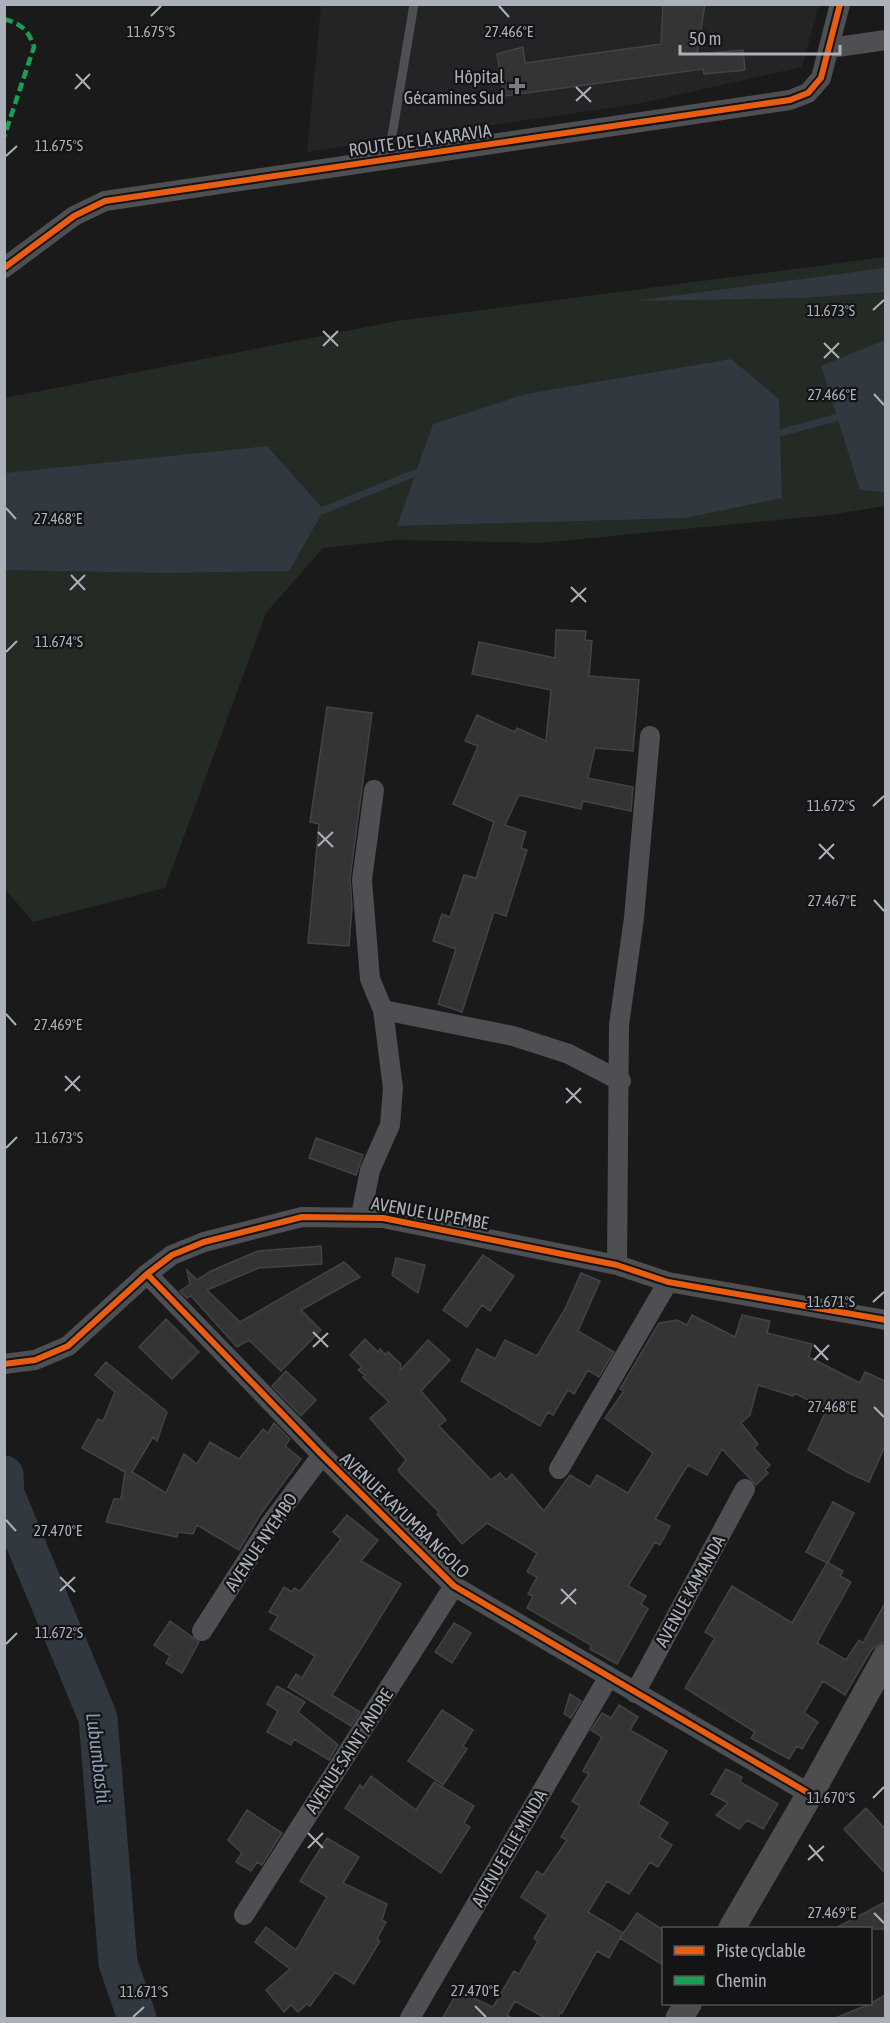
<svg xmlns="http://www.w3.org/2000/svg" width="890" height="2023" font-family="'Asap Condensed',sans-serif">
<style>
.built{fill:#242426}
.green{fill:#242a24}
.water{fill:#31383f}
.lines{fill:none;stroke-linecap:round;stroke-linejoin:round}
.stream{stroke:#31383f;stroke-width:7}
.river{stroke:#31383f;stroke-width:39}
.building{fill:#343435;stroke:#424346;stroke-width:1.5}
.lane{stroke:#4e4f52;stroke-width:9}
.street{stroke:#4e4f52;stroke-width:20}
.secondary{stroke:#4d4d50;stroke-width:27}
.quiet{stroke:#1a9f57;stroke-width:4.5;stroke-dasharray:9 4.5;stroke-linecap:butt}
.cycleway-casing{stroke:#141416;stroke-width:10}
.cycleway{stroke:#e95d12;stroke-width:6}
.ticks{fill:none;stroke:#acb0b9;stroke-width:2}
.poi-dot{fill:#797c81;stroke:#141416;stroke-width:2}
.labels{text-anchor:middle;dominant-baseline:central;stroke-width:4.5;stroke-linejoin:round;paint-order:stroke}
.poi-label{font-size:18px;fill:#acb0b9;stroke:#141416;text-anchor:end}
.street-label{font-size:18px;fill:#acb0b9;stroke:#141416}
.water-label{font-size:20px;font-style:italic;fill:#879cb1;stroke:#141416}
.ticks-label{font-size:15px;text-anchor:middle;fill:#acb0b9;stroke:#141416;stroke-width:4.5;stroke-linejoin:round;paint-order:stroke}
</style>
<rect width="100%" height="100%" fill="#1a1a1a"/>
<!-- built -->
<path class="built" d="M321,5H819L802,67L638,104L307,152Z"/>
<!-- green -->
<path class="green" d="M885,257V506L829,515L541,543L397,540L323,548L266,613L165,888L33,922L5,889L4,398L397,321Z"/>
<!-- water -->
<path class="water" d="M885,268V292L806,298L634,301Z
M885,340V492L860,490L821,366Z
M731,359L779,399L782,498L685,518L397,526L433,424L526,394Z
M267,446L324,510L289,571L162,573L5,570V473Z"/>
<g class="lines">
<!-- stream -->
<path class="stream" d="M772,435L846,415
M317,511L324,510L415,473L424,472"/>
<!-- river -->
<path class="river" d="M4,1475L5,1494L98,1718L118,1963L137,2018"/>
</g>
<!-- building -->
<path class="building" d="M663,4H705L697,54L743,50L745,70L704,74L703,69L504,96L497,54L523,47L525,63L661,44Z
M556,630L586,631L585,640L592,641L589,676L639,680L633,751L595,748L588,778L633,787L631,811L583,801L581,809L519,795L505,825L526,832L521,848L527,850L506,916L494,912L462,1012L438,1004L456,949L433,941L442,914L450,917L464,875L476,878L494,822L453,804L478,746L465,741L477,715L515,732L517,728L546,741L551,690L472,674L479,642L555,658Z
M327,707L372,713L350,878L352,907L349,946L308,943L319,824L310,822Z
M316,1138L363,1155L356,1175L309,1158Z
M321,1246L322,1264L259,1268L207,1290L240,1322L344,1262L360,1277L301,1310L321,1330L281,1371L249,1340L237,1347L191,1296L187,1298L180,1291L190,1284L187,1270L197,1280L211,1271L258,1251Z
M483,1255L514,1276L490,1311L482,1305L467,1327L443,1310Z
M396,1258L425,1265L418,1293L392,1275Z
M581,1273L600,1281L578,1331L614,1352L599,1377L588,1370L574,1394L568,1390L553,1415L548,1412L540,1426L461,1381L477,1349L495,1359L505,1340L537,1356L565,1309Z
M692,1315L735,1337L742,1315L770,1321L767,1333L812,1344L809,1357L860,1383L865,1372L885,1381V1446L869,1482L851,1474L808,1450L827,1409L794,1393L793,1396L758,1385L750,1415L741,1423L758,1444L754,1448L770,1465L765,1470L768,1473L756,1485L722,1449L707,1475L688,1465L655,1519L670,1526L660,1545L655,1542L628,1586L646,1596L641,1604L648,1609L617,1664L590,1649L591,1645L527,1608L533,1596L528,1594L537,1577L527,1572L537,1553L487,1523L462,1544L437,1514L439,1512L400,1473L398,1470L406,1460L370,1418L389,1402L363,1377L365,1375L358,1370L362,1367L350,1355L365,1339L378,1352L380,1349L386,1355L388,1352L401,1364L400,1371L428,1340L450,1360L421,1391L446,1420L439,1426L491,1480L500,1473L506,1480L512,1474L544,1511L570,1475L590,1487L597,1475L628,1493L653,1453L605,1418L624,1391L620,1389L659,1323L677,1320L687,1325Z
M166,1319L199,1352L172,1379L139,1347Z
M106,1362L167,1412L157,1441L153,1437L132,1472L166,1493L184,1454L197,1464L210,1442L239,1459L263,1429L268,1433L274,1423L290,1439L285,1446L301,1459L260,1515L239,1550L197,1525L193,1534L178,1532L177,1537L106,1522L114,1499H121L125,1472L82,1448L98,1419L103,1421L115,1392L95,1375Z
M286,1371L316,1400L301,1416L272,1386Z
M833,1502L854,1513L828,1563L843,1571L840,1576L851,1582L817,1643L846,1660L859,1640L863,1643L885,1603V1641L872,1649L845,1695L823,1681L804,1713L818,1722L802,1749L797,1746L789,1759L751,1738L755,1732L685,1688L715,1638L705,1632L732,1586L792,1623L827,1563L806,1552Z
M347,1515L378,1540L361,1561L401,1584L332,1695L360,1712L351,1726L288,1687L296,1674L302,1678L315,1656L270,1629L278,1616L269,1612L284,1587L292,1592L294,1588L300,1591L341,1539L333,1532Z
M170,1621L199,1642L182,1673L166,1663L170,1656L154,1645Z
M454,1623L471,1633L452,1663L435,1652Z
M277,1686L305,1702L298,1712L338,1745L329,1760L294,1739L291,1745L267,1732L278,1711L267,1704Z
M570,1694L581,1701L571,1718L564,1714Z
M619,1705L638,1717L630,1730L667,1751L638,1804L668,1823L659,1837L672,1845L658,1867L650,1862L629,1894L607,1881L588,1912L623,1933L620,1938L637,1913L663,1930V1965L620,1938L609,1958L597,1951L562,2013L560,2012L557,2019H547L515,2001L507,2015L513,2019H442L458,1991L493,2007L514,1971L519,1974L538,1941L534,1938L548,1915L521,1897L537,1871L543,1875L567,1840L561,1837L580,1806L572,1801L589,1774L583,1771L602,1737L591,1730L602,1713L611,1718Z
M442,1710L473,1730L463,1746L467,1749L443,1785L408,1761Z
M726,1769L742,1777L740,1782L778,1804L763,1829L747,1820L739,1829L716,1815L728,1803L711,1794Z
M371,1776L416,1810L434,1782L474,1806L464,1823L470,1827L441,1873L345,1808L360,1785L363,1788Z
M866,1808L885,1829V1873L844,1829Z
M247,1810L282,1833L262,1865L257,1862L251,1871L236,1862L242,1853L228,1840Z
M327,1838L359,1857L343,1883L387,1904L382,1920L386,1922L377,1939L380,1941L354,1984L335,1972L310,2006L307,2004L298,2012L291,2005L284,2012L266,1990L290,1969L255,1942L266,1927L296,1950L327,1897L300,1881Z
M885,1902V1929H834Z
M885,1995V2019H833L870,2004Z"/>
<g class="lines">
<!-- lane -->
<path class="lane" d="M388,160L414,4"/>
<!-- street -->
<path class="street" d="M830,48L886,40
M4,268L74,216L105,201L790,100L808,93L821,78L840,4
M383,1010L513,1036L569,1054L621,1081
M361,1216L370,1170L390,1125L393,1088L383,1010L370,979L362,880L374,790
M617,1265L619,1025L634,918L650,736
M147,1274L322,1455L454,1586L810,1794
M4,1364L35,1360L68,1346L147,1274L172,1255L204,1242L302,1217L383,1218L617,1265L668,1282L886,1320
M559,1469L668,1282
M202,1631L271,1523L322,1455
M635,1693L745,1489
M244,1915L454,1586
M410,2018L608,1678"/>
<!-- secondary -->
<path class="secondary" d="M732,1928L810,1794L886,1657
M679,2018L688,2004"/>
<!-- quiet -->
<path class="quiet" d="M4,19C22,24 29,31 34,47L4,137"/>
<!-- cycleway casing -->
<g class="cycleway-casing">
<path id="cycleway" d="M4,268L74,216L105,201L790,100L808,93L821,78L840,4
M147,1274L322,1455L454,1586L810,1794
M4,1364L35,1360L68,1346L147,1274L172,1255L204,1242L302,1217L383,1218L617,1265L668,1282L886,1320"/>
</g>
<!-- cycleway -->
<use href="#cycleway" class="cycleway"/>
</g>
<!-- ticks -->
<path class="ticks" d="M499,6L509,17M151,16L161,6M76,74L90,89M576,87L591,102M75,89L90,74M576,101L591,87M6,156L17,146M873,310L884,300M323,331L338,346M824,343L839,358M323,346L338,331M824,358L839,343M874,394L884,405M6,508L16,519M71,575L85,590M571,587L586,602M70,590L85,575M571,602L586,588M6,652L17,641M873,806L884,796M318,832L333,847M819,844L834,859M318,846L333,832M819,859L834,844M874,900L884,911M6,1014L16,1025M65,1076L80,1091M566,1088L581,1103M65,1091L80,1076M566,1103L581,1088M6,1148L17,1137M873,1302L884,1292M313,1332L328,1347M814,1345L828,1360M313,1347L328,1333M814,1360L829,1345M874,1407L884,1417M6,1520L16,1531M60,1577L75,1592M561,1589L576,1604M60,1591L75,1577M561,1604L576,1589M6,1644L17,1633M873,1798L884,1787M308,1833L323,1848M809,1845L823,1861M308,1848L323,1833M808,1860L824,1846M874,1913L884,1923M475,2006L486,2017M133,2017L144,2007"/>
<!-- markers -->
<path class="poi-dot" d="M514 77h6v6h6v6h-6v6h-6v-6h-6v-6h6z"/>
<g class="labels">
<!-- poi labels -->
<g class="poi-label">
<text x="504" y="76">Hôpital<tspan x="504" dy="21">Gécamines Sud</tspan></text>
</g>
<!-- street labels -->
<g class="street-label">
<text transform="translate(420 140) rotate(-8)">ROUTE DE LA KARAVIA</text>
<text transform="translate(430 1213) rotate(10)">AVENUE LUPEMBE</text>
<text transform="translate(405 1515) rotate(44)">AVENUE KAYUMBA NGOLO</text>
<text transform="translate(261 1542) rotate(-56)">AVENUE NYEMBO</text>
<text transform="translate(690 1591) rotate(-61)">AVENUE KAMANDA</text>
<text transform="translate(349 1751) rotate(-57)">AVENUE SAINT ANDRE</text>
<text transform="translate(509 1848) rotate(-60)">AVENUE ELIE MINDA</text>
</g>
<!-- water labels -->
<g class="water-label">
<text transform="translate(99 1758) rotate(83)">Lubumbashi</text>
</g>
</g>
<g class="ticks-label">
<text x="151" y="37">11.675°S</text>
<text x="509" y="37">27.466°E</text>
<text x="59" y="151">11.675°S</text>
<text x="831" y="316">11.673°S</text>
<text x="832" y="400">27.466°E</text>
<text x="58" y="524">27.468°E</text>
<text x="59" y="647">11.674°S</text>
<text x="831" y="811">11.672°S</text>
<text x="832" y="906">27.467°E</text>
<text x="58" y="1030">27.469°E</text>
<text x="59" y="1143">11.673°S</text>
<text x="831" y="1307">11.671°S</text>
<text x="832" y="1412">27.468°E</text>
<text x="58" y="1536">27.470°E</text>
<text x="59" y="1638">11.672°S</text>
<text x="831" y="1803">11.670°S</text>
<text x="832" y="1918">27.469°E</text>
<text x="475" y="1996">27.470°E</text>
<text x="144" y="1997">11.671°S</text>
</g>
<!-- border -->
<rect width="890" height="2023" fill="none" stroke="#acb0b9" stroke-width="12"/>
<!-- legend -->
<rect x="662" y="1927" width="210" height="78" fill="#141416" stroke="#515257" stroke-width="1.5"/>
<rect x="674" y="1946" width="30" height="9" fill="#e95d12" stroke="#515257" stroke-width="1.5"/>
<text x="716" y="1957" font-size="18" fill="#acb0b9">Piste cyclable</text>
<rect x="674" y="1976" width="30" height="9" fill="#1a9f57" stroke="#515257" stroke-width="1.5"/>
<text x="716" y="1987" font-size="18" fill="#acb0b9">Chemin</text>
<!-- scale -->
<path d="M680 45v9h160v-9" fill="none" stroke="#acb0b9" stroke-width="3"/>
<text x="689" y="45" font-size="18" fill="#acb0b9" stroke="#141416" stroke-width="4.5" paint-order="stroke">50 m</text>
</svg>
